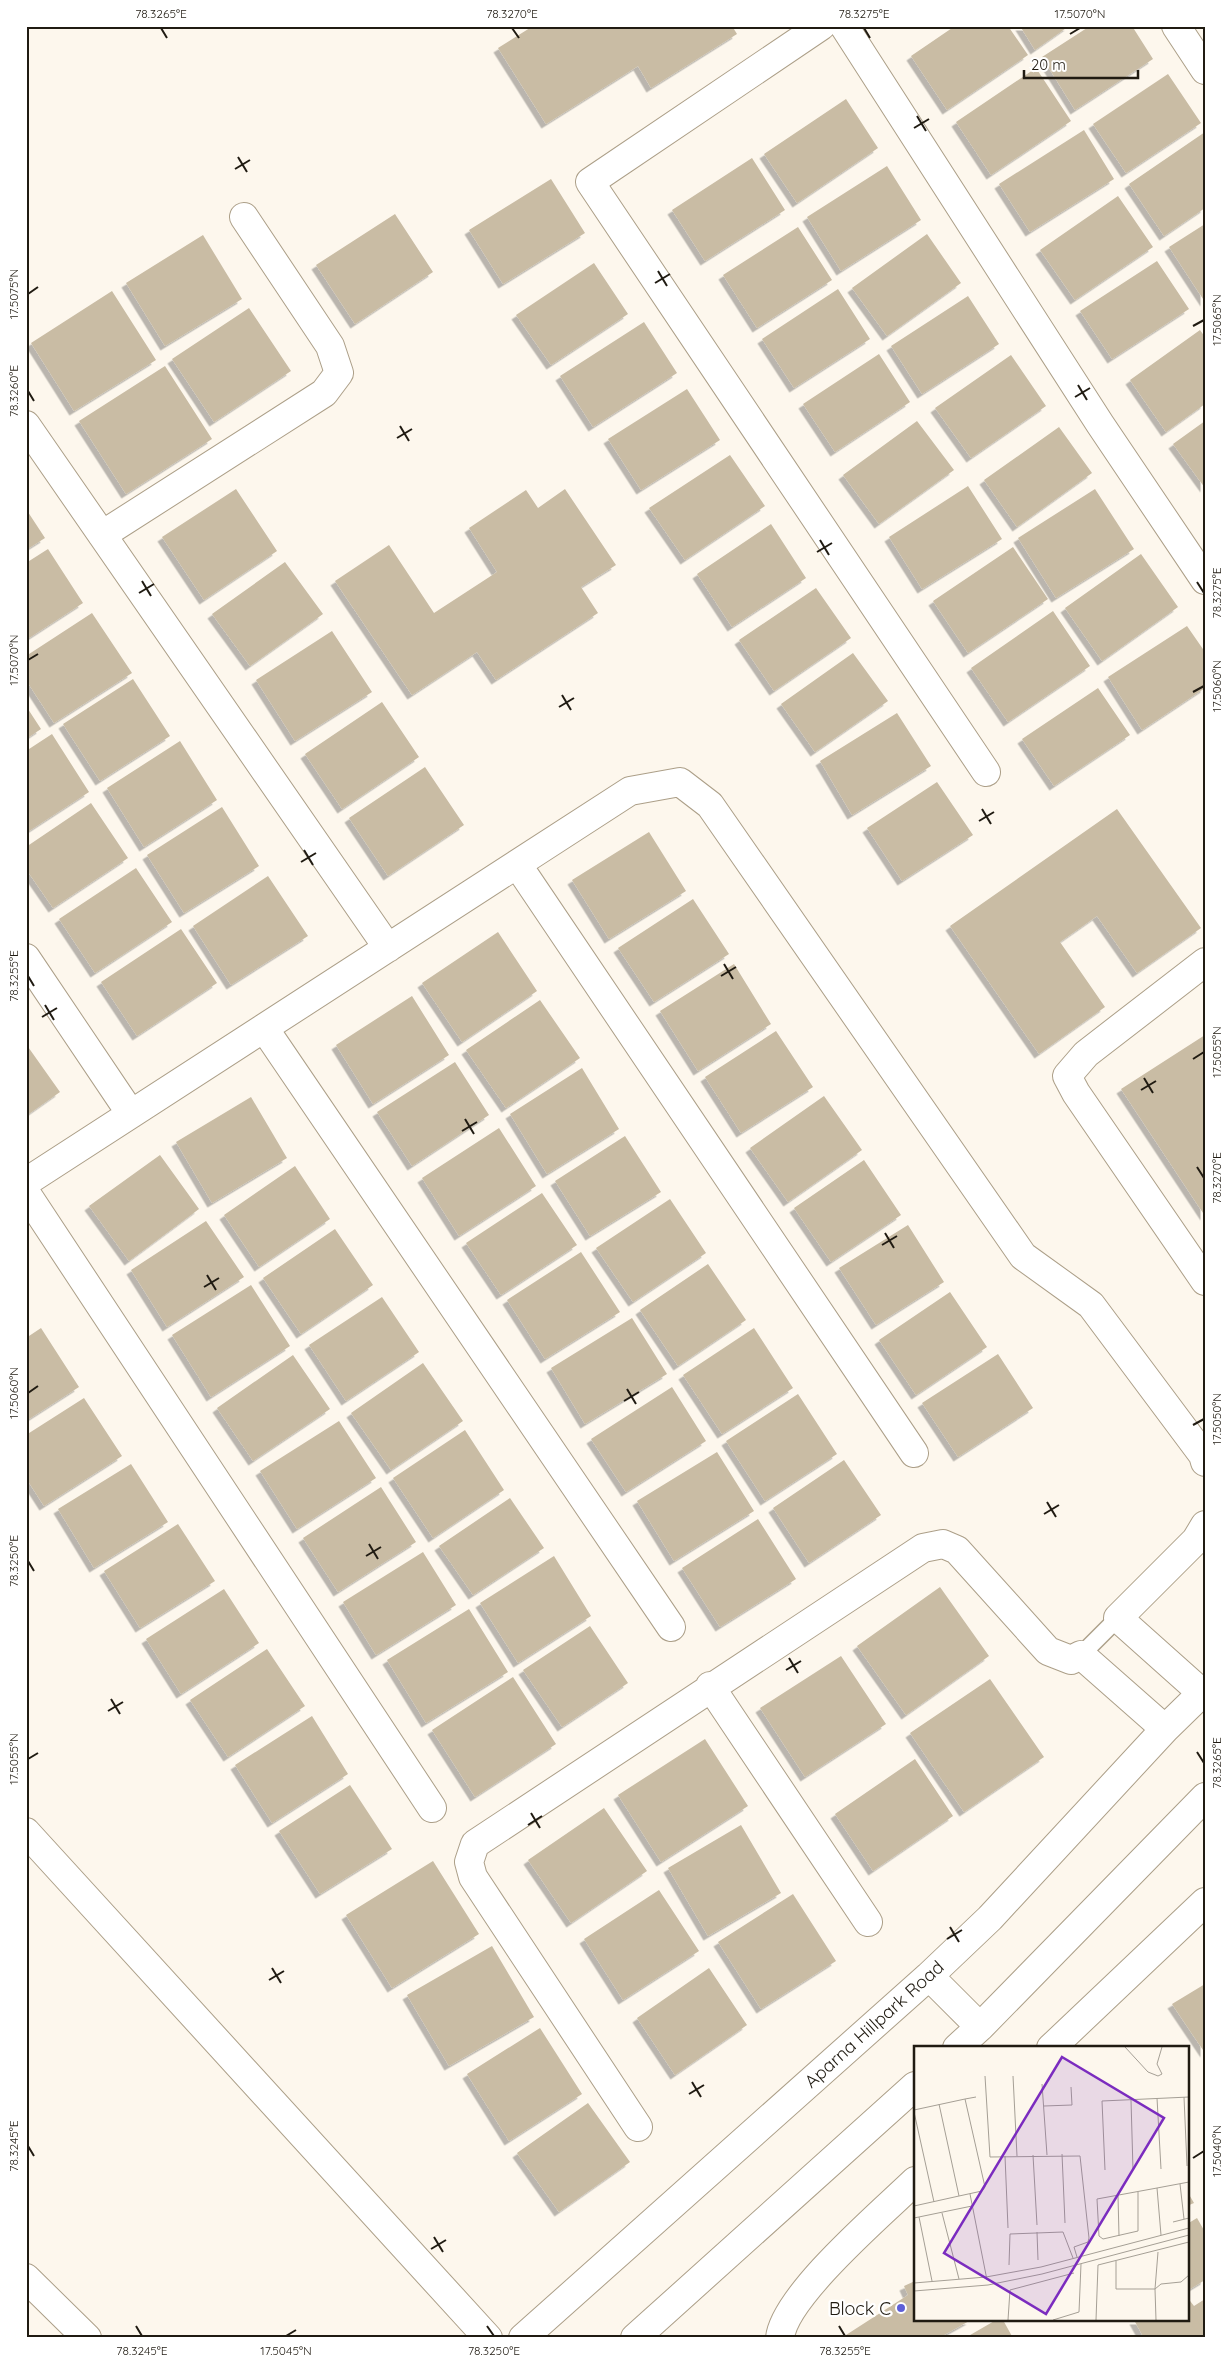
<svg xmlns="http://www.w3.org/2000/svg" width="1231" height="2364" font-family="Quicksand,sans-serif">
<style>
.building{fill:#c9bca4;filter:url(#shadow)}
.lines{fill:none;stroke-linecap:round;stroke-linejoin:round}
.lane-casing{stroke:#ac9f88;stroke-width:19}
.street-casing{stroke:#ac9f88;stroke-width:30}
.lane{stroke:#fff;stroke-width:16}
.street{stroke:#fff;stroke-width:28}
.ticks{fill:none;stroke:#201b12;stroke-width:2}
.poi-dot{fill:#5e5fd7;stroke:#fff;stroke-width:2}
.labels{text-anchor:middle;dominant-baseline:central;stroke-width:4.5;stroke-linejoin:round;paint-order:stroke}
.street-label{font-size:18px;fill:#201b12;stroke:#fff}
.poi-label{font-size:18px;fill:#201b12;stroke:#fff;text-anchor:end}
.inset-road{fill:none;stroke:#a59f95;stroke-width:1}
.view{fill:#7b2cbf;fill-opacity:0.15;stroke:#7b2cbf;stroke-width:2.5}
.inset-edge{fill:none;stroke:#201b12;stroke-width:2.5}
.neatline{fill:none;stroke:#201b12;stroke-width:2}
.ticks-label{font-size:12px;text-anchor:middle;fill:#201b12}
</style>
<defs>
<filter id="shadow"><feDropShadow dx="-4.5" dy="4.5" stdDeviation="0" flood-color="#0004"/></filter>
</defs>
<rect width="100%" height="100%" fill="#fdf7ed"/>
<!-- building -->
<path class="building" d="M533,26H732L737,34L651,88L638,66L546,124L498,48Z
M955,26H1008L1028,55L947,110L911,56Z
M1020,26H1069L1035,50Z
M1090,26H1132L1153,59L1075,110L1042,57Z
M1036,68L1071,121L991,175L956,122Z
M1168,74L1201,123L1126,173L1093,124Z
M846,99L878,148L797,203L764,154Z
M1084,130L1114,179L1030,232L999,184Z
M1205,132V208L1164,236L1129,184Z
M752,158L785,210L705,261L672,210Z
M887,166L921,220L841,271L807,217Z
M551,179L585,233L503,284L469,230Z
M1118,196L1153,247L1075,300L1040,250Z
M395,214L433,272L355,324L316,265Z
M1205,224V302L1169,247Z
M798,227L832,280L757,328L723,275Z
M927,234L961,283L887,336L852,288Z
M203,235L242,299L165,346L126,283Z
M1157,261L1189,309L1112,359L1080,311Z
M594,263L628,314L551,365L516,315Z
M838,289L870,339L794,388L762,339Z
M112,291L156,360L74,411L31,343Z
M968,296L999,344L922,394L891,346Z
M249,308L291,371L214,422L172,359Z
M644,322L677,373L593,427L560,376Z
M1200,330L1205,337V404L1166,432L1130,380Z
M879,354L910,402L835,452L803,404Z
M1011,355L1046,406L971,458L935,408Z
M165,366L212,439L126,494L79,421Z
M687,389L720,440L641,490L608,439Z
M917,421L954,470L879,524L843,475Z
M1205,421V488L1173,444Z
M1059,427L1092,473L1017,527L984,480Z
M730,455L765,506L685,560L649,508Z
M968,486L1002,539L922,589L889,537Z
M236,489L277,551L204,600L162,537Z
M565,489L616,565L581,587L598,613L496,680L477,652L412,695L335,581L389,545L434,613L497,572L469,528L526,490L538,508Z
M1095,489L1134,549L1056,598L1018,538Z
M26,509L45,538L26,550Z
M771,524L806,578L732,627L697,574Z
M1013,547L1048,599L968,653L933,601Z
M48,549L83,603L26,640V563Z
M1141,554L1178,607L1102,661L1065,608Z
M285,562L323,614L250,666L212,614Z
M816,588L851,638L774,691L739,640Z
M1053,611L1090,666L1008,722L971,668Z
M92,613L132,673L54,723L26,680V656Z
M1187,626L1205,652V688L1142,730L1108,677Z
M332,631L372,692L295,741L256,680Z
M853,653L888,701L815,752L781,704Z
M133,679L170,736L100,781L63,724Z
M1098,688L1130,735L1054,786L1022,739Z
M382,702L419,757L342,809L305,754Z
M26,706L41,729L26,739Z
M897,713L931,766L852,815L820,761Z
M52,734L89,792L26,833V751Z
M180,741L217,800L144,847L107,788Z
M425,767L464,825L388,876L349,818Z
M937,782L973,835L902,881L867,828Z
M91,803L128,858L53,908L26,869V847Z
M222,807L259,866L184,913L147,855Z
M1117,809L1201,928L1137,973L1097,916L1060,942L1105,1007L1039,1054L950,926Z
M649,832L686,891L609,939L572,880Z
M136,868L172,922L95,973L59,919Z
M268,876L308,936L231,985L193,926Z
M693,899L729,954L654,1002L618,948Z
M181,929L217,983L137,1036L101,982Z
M498,932L537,991L462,1042L422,983Z
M734,964L771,1024L698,1071L660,1011Z
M412,996L449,1055L373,1104L336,1045Z
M540,1000L580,1058L506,1108L466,1050Z
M776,1031L813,1087L741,1133L705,1077Z
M1205,1035V1216L1121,1089Z
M26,1044L60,1092L26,1116Z
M455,1062L489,1115L412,1166L377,1112Z
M582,1068L619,1129L547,1174L510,1114Z
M824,1096L862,1150L788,1202L750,1148Z
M251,1097L287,1158L212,1203L176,1142Z
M499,1128L536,1186L459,1236L422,1178Z
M625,1136L661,1192L590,1236L555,1181Z
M160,1155L199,1209L129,1261L89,1206Z
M864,1160L901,1215L831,1262L794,1208Z
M295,1166L330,1219L259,1267L224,1215Z
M542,1193L577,1245L501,1295L466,1243Z
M670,1199L706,1253L633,1302L596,1248Z
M206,1221L244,1277L167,1327L131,1270Z
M908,1225L944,1282L876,1325L839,1268Z
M335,1229L373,1285L301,1334L263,1278Z
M581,1252L620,1312L545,1359L507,1300Z
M708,1264L746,1320L678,1366L640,1310Z
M251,1285L290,1346L211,1397L172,1335Z
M950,1292L987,1347L916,1395L879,1340Z
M382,1297L419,1352L346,1401L309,1345Z
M632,1318L667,1374L585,1424L551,1368Z
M41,1328L79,1387L26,1421V1338Z
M754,1328L793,1388L722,1434L683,1375Z
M998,1354L1033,1408L958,1457L922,1403Z
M293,1355L330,1409L253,1461L217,1408Z
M423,1363L463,1421L391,1470L351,1413Z
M672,1387L706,1441L626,1492L591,1439Z
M798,1394L837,1454L765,1501L726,1441Z
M84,1398L122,1456L44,1506L26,1478V1435Z
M339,1421L376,1478L297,1529L260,1471Z
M465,1430L504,1490L433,1538L393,1478Z
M717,1452L754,1511L674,1561L637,1501Z
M844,1460L881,1515L809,1563L773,1508Z
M131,1464L168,1522L94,1568L58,1509Z
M381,1487L416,1542L338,1592L303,1538Z
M510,1498L544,1548L473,1595L439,1546Z
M758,1519L796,1579L720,1627L682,1568Z
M178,1524L215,1581L140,1628L104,1571Z
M423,1552L456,1605L376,1655L343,1602Z
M554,1556L591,1616L518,1663L480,1603Z
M940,1587L989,1656L906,1715L857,1646Z
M224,1589L259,1643L181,1694L146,1639Z
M469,1609L508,1672L426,1723L387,1660Z
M590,1626L628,1683L562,1727L523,1670Z
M267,1649L305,1706L228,1757L190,1700Z
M841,1656L886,1724L805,1777L760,1708Z
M513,1677L556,1744L475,1797L432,1730Z
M990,1679L1044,1757L964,1812L910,1733Z
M312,1716L348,1774L272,1823L235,1765Z
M705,1739L748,1806L661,1862L618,1795Z
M915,1759L953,1816L873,1871L835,1814Z
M350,1785L392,1849L320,1894L279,1831Z
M604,1808L647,1871L571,1923L528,1860Z
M741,1825L781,1893L708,1936L668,1868Z
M433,1861L479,1934L392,1988L346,1915Z
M659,1890L699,1951L623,2000L584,1939Z
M793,1894L836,1961L761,2009L718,1942Z
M492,1946L534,2017L449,2066L407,1995Z
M709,1968L747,2025L675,2075L637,2018Z
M1205,1984V2053L1172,2004Z
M540,2028L582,2094L509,2141L467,2074Z
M588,2103L630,2162L559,2212L517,2153Z
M1187,2191L1194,2203L1187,2206Z
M1197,2218L1205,2232V2280L1187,2291V2224Z
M915,2281V2320H971L944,2335L945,2338H847L846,2335L908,2295L904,2286Z
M1187,2297L1194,2306L1205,2299V2338H1144L1134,2320H1187Z
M996,2320H1003L1013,2338H965Z"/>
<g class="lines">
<!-- lane casing -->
<g class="lane-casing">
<path id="lane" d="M1081,1655L1118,1618"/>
</g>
<!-- street casing -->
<g class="street-casing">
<path id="street" d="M821,26L590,182L986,772
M844,26L1100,424L1205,580
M1176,26L1205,70
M26,425L388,948
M102,535L324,393L339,373L330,346L244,217
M517,864L914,1453
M26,958L131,1114
M1205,962L1086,1054L1067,1076L1076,1093L1205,1281
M264,1028L671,1627
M26,1182L630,791L680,782L710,805L1023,1256L1091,1305L1203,1455L1205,1462
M26,1193L432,1808
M710,1686L868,1922
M1202,1693L1118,1618L1196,1540L1205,1525
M26,1832L488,2338
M929,1976L980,2027
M957,2048L980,2027L1205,1797
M1051,2048L1205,1902
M638,2127L473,1877L469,1862L475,1844L923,1548L943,1544L957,1550L1048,1651L1071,1660L1081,1655L1165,1729
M26,2278L87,2338
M523,2338L929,1976L990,1918L1165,1729L1205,1690
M635,2338L915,2086
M780,2338C784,2296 883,2212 915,2181"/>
</g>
<!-- lane -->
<use href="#lane" class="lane"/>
<!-- street -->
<use href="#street" class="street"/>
</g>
<!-- ticks -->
<path class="ticks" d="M161,28L167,38M512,28L519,38M864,28L870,38M1070,34L1080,28M917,116L926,131M914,128L929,119M238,157L247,172M235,169L250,160M658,271L667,286M655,283L670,274M28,294L38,287M1193,326L1204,320M1078,385L1087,400M28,391L34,401M1075,397L1090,388M400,426L409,441M397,438L412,429M820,540L829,555M817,552L832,543M142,581L151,596M1197,582L1204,593M139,593L154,584M28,660L38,654M1193,692L1204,686M562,695L571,710M559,707L574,698M982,809L991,824M979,821L994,812M304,850L313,865M301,862L316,853M724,964L733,979M28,976L34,986M721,976L736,967M45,1005L54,1020M42,1017L57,1008M1193,1059L1204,1052M1144,1078L1153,1093M1141,1090L1156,1081M465,1119L474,1134M462,1131L477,1122M1197,1167L1204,1178M885,1233L894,1248M882,1245L897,1236M207,1275L216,1290M204,1287L219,1278M627,1389L636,1404M28,1393L38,1386M624,1401L639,1392M1193,1425L1204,1419M1047,1502L1056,1517M1044,1514L1059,1505M369,1544L378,1559M366,1556L381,1547M28,1561L34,1571M789,1658L798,1673M786,1670L801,1661M111,1699L120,1714M108,1711L123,1702M1197,1752L1204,1763M28,1759L38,1753M531,1813L540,1828M528,1825L542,1816M950,1927L959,1942M947,1939L962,1930M272,1968L281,1983M269,1980L284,1971M692,2082L701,2097M689,2094L704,2085M28,2146L34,2156M1193,2158L1204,2151M434,2237L443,2252M431,2249L446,2240M136,2326L142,2336M487,2326L494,2336M839,2326L845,2336M286,2336L296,2330"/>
<!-- markers -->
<circle class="poi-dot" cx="901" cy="2308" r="5"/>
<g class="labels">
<!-- street labels -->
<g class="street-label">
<text transform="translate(874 2024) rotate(-42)">Aparna Hillpark Road</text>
</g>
<!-- poi labels -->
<g class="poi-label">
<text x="891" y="2308">Block C</text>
</g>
</g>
<!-- overview -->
<g transform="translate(914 2046)">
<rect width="275" height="275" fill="#fdf7ed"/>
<path class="inset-road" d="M211,1L234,26L244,30L248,28L243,18L248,1M71,30L76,111L166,110L175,192L174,196L160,201L163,211M99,30L103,110M128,38L133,109M270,51L273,120M243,52L247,123M217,54L219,124M130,60L158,59L157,41M0,64L51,53M0,66L20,156M148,108L151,177M119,109L123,179M91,110L94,182M191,124L188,55L275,51M266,138L270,173M243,142L275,136M224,146V185L189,193L185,190L183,153L243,142L247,189M56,148L73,234M45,150L68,145L71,141L51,53L62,51M204,150L205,190M0,160L45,150L25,58M28,167L45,233M5,171L18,235M0,172L58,160M259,176L275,172M123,186L124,214M202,215V243H241L244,206M95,219L96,188L149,186L159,212M0,237L72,231L127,221L275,182M0,245L74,239L128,228L275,189M94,274L96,244L160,227M139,274L165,266L167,218M182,274L184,219L275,196M242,274L241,243L247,238L267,236L275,229"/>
<path class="view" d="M148,11L250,72L132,268L30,207Z"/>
<rect width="275" height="275" class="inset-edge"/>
</g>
<!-- border -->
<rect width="1231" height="2364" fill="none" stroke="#ffffff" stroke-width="55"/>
<!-- scale -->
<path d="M1024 70v8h114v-8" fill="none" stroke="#201b12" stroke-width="2.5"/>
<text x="1031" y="70" font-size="15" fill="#201b12" stroke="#ffffff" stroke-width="4" paint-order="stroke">20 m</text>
<rect x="28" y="28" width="1176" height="2308" class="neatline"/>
<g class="ticks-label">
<text x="161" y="18">78.3265°E</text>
<text x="512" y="18">78.3270°E</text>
<text x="864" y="18">78.3275°E</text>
<text x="1080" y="18">17.5070°N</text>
<text transform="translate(14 294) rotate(-90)" y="4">17.5075°N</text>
<text transform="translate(1217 320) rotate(-90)" y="4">17.5065°N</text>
<text transform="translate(14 391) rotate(-90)" y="4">78.3260°E</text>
<text transform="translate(1217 593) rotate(-90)" y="4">78.3275°E</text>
<text transform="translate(14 660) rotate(-90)" y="4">17.5070°N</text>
<text transform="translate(1217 686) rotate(-90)" y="4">17.5060°N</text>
<text transform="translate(14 976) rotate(-90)" y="4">78.3255°E</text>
<text transform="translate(1217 1052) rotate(-90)" y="4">17.5055°N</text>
<text transform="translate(1217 1178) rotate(-90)" y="4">78.3270°E</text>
<text transform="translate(14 1393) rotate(-90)" y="4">17.5060°N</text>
<text transform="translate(1217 1419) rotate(-90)" y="4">17.5050°N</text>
<text transform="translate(14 1561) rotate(-90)" y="4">78.3250°E</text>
<text transform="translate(14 1759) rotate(-90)" y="4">17.5055°N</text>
<text transform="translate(1217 1763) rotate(-90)" y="4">78.3265°E</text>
<text transform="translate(14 2146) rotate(-90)" y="4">78.3245°E</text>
<text transform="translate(1217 2151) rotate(-90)" y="4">17.5040°N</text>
<text x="142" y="2355">78.3245°E</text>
<text x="286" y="2355">17.5045°N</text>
<text x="494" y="2355">78.3250°E</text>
<text x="845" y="2355">78.3255°E</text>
</g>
</svg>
